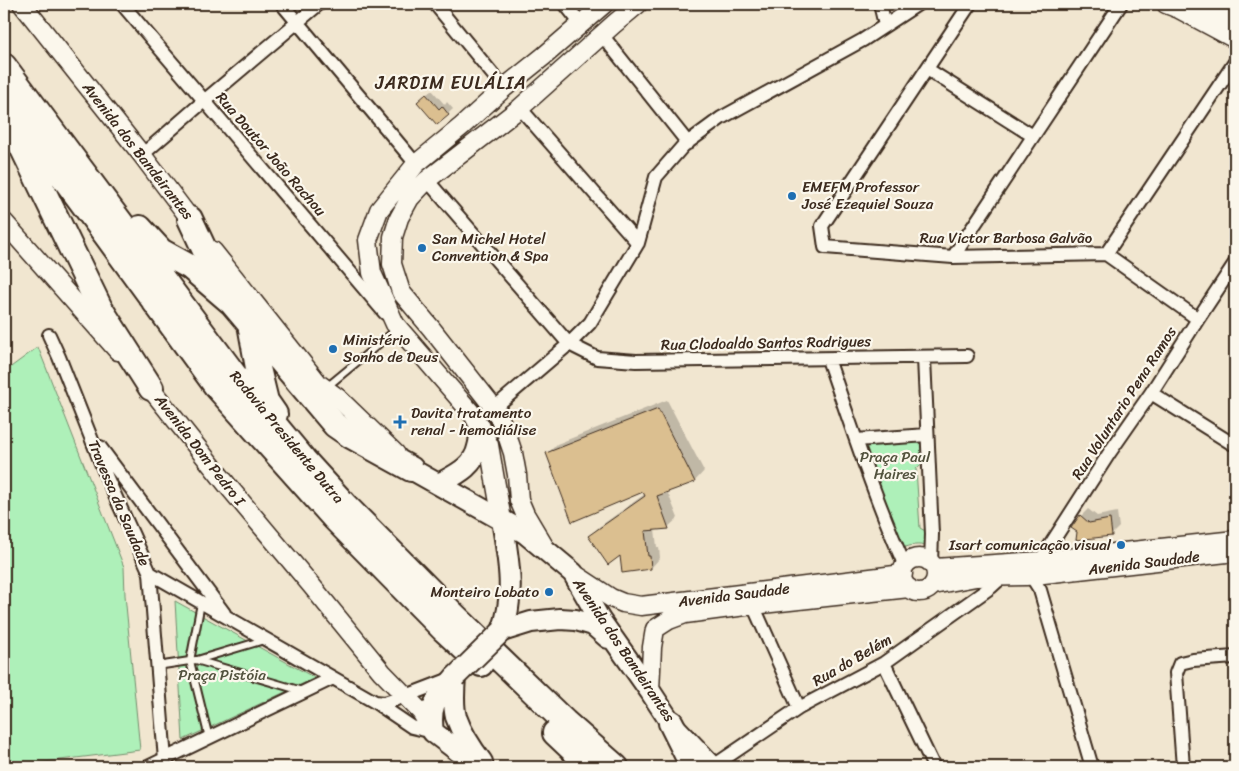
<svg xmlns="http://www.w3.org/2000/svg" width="1239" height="771" font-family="Sriracha,sans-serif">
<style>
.green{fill:#aef0b9;stroke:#748d6c}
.shadow{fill:#0003}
.building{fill:#dbbf90;stroke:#3b2a1e}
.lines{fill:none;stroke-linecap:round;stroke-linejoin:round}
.lane-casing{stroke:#3b2a1e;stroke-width:10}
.street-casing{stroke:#3b2a1e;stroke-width:16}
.secondary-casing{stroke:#3b2a1e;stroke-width:21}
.primary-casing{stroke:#3b2a1e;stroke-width:24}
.highway-casing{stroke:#3b2a1e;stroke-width:28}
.lane{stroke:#fbf7ec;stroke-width:6}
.street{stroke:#fbf7ec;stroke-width:12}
.secondary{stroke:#fbf7ec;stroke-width:18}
.primary{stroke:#fbf7ec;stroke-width:20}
.highway{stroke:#fbf7ec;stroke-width:24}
.primary-bridge-casing{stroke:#3b2a1e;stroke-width:24;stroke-linecap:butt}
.primary-bridge{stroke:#fbf7ec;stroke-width:20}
.poi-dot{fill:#1f6fb2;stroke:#fbf7ec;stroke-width:2}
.labels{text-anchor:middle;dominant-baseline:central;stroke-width:4.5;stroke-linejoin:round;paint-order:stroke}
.street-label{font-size:15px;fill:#3b2a1e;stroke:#fbf7ec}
.poi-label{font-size:15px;fill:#3b2a1e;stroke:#fbf7ec;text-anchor:start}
.park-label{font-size:15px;fill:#52523d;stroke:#fbf7ec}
.quarter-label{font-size:18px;letter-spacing:1px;fill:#3b2a1e;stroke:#fbf7ec}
</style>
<rect width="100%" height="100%" fill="#f1e6d0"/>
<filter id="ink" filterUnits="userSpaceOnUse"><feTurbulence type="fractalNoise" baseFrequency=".02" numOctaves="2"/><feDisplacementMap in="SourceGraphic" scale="10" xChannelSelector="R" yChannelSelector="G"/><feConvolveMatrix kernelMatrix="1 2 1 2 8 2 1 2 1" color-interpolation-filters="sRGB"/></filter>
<g filter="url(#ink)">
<!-- green -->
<path class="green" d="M38,347L124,567L125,595L140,750L20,765V767H4V372Z
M923,442L925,460L916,469L920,528L927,532V546C917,544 911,545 903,548L865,446Z
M175,601L315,678L183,740Z"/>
<!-- shadow -->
<path class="shadow" d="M432,90L445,105L447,102L453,109L437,124L423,97Z
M667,400L704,471L695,481L667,491L678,518L668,527L655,529L657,547H659L660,558L651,568L621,554L589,536L599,527L645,494L644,491L548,453L557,444Z
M1088,509L1097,516L1117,512L1119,527L1111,535L1078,539L1081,516Z"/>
<!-- building -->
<path class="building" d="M426,94L439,109L442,106L449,115L437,125L417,102Z
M658,409L695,482L657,496L669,529L645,531L648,556H650L651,569L622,573L620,556L608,565L588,536L645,496L643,492L572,522L546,453Z
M1080,515L1089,523L1110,519L1112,536L1076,540L1077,532L1071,528Z"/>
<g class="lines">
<!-- lane casing -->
<g class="lane-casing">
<path id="lane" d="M328,386L397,329
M201,603L190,661L209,738
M197,660L264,640
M157,666L196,660L302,691"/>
</g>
<!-- street casing -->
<g class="street-casing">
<path id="street" d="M122,4L385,313
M282,4L416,164
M435,4L504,88
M565,4L581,24
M880,4L885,25
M970,4L822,226L825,247L953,257L1106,254L1198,319
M602,35L688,143
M927,69L1033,136
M520,108L638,243
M142,155L204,101L319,4
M427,180L569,344L597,358L636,361L967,356
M1106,254L1235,62
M953,257L1121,4
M49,335L59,357L107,478L150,573L375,702L412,727L433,732
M924,358L932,534L931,563
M828,359C852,428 875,499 905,566
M1151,393L1231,443L1235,437
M494,408L569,344L590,323L638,243L656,177L683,146L721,118L863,40L918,4
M856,440L927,435
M100,447L224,613
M1040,561L1110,452L1151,393L1198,319L1235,263
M150,573L165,760
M1026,576L1033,579L1040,590L1092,767
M753,605L799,708
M884,663L934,767
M375,702L385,703L411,694L450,679
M148,767L333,678
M712,767L799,708L884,663L991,587L1003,576
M1183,767L1176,673L1180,663L1193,660L1235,657"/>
</g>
<!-- secondary casing -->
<g class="secondary-casing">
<path id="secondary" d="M22,4L142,155L197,228
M1166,4L1179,9L1235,39
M1204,4L1235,21
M4,222L118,351
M213,251L319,384L338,398L396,454
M143,379L228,486L311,585L382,672L421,712L433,732
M502,520L489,445L474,416L395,324L372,273L368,240L379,210L416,164L462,126L504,88L544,56L604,4
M544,546L525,514L519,500L517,475L513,453L505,429L494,408L431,328L401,292L392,264L393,237L399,218L410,198L427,180L520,108L614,24L638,4
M902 575a17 17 0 1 1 34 0a17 17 0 1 1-34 0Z
M935,568L1040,561L1235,540
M573,573L611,598L623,603L641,606L903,574
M933,585L976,577L1026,576L1235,552
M650,691L652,647L655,629L669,620L685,614L753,605L909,588"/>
</g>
<!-- primary casing -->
<g class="primary-casing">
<path id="primary" d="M411,469L525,533L573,573L600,620L650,691L671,723L713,767
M439,484C455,475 474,467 478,447C480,441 480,434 480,427
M502,631L531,622L560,619L576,620L593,625L608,638
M502,631C516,595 508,557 502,520
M455,677C437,698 429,703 433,732L479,767
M455,677C454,689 453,706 456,717C462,734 472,749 482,762"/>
</g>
<!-- highway casing -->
<g class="highway-casing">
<path id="highway" d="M4,66L245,389L304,460L346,506L456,617L565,722L616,767
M4,97L108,238L216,386L333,517L444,630L481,664
M10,126L19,141L100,308L151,388
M190,219L214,270L225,290
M140,228L161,251L190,267L232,303L335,425L351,436L411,469
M250,324L258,368L266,401L275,414
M671,723L693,767
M555,733L591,767"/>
</g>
<!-- lane -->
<use href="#lane" class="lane"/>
<!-- street -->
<use href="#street" class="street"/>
<!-- secondary -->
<use href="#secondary" class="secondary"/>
<!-- primary -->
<use href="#primary" class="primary"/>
<!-- highway -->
<use href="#highway" class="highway"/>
<!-- primary-bridge casing -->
<g class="primary-bridge-casing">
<path id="primary-bridge" d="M455,677L502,631"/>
</g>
<!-- primary-bridge -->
<use href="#primary-bridge" class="primary-bridge"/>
</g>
</g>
<!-- markers -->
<g class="poi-dot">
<circle cx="792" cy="196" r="5"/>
<circle cx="422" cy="248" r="5"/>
<circle cx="333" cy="349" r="5"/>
<path d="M397.5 414.5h5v5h5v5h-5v5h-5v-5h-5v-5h5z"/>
<circle cx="1121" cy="545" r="5"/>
<circle cx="549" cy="592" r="5"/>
</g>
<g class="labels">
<!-- street labels -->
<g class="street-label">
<text transform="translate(138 151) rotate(52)">Avenida dos Bandeirantes</text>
<text transform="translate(271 154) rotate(49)">Rua Doutor João Rachou</text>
<text x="1006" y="238">Rua Victor Barbosa Galvão</text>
<text transform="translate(766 343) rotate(-1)">Rua Clodoaldo Santos Rodrigues</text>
<text transform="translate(1124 403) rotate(-57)">Rua Voluntario Pena Ramos</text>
<text transform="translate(287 437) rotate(50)">Rodovia Presidente Dutra</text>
<text transform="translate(200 450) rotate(52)">Avenida Dom Pedro I</text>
<text transform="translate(119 503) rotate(67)">Travessa da Saudade</text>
<text transform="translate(1144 563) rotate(-7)">Avenida Saudade</text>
<text transform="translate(734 595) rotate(-7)">Avenida Saudade</text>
<text transform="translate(624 650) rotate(56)">Avenida dos Bandeirantes</text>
<text transform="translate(852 660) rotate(-30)">Rua do Belém</text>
</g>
<!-- poi labels -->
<g class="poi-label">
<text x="802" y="187">EMEFM Professor<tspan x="802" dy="17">José Ezequiel Souza</tspan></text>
<text x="432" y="239">San Michel Hotel<tspan x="432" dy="17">Convention &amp; Spa</tspan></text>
<text x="343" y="340">Ministério<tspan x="343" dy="17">Sonho de Deus</tspan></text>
<text x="411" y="413">Davita tratamento<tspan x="411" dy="17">renal - hemodiálise</tspan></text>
<text x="1111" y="545" text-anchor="end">Isart comunicação visual</text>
<text x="539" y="592" text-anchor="end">Monteiro Lobato</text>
</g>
<!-- park labels -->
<g class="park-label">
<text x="895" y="457">Praça Paul<tspan x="895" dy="17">Haires</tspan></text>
<text x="222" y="675">Praça Pistóia</text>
</g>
<!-- quarter labels -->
<g class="quarter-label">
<text x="451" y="83">JARDIM EULÁLIA</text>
</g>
</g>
<!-- margin -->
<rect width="1239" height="771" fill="none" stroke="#fbf7ec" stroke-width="20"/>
<rect x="10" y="10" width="1219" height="751" fill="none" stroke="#3b2a1e" stroke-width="2" filter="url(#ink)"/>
</svg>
